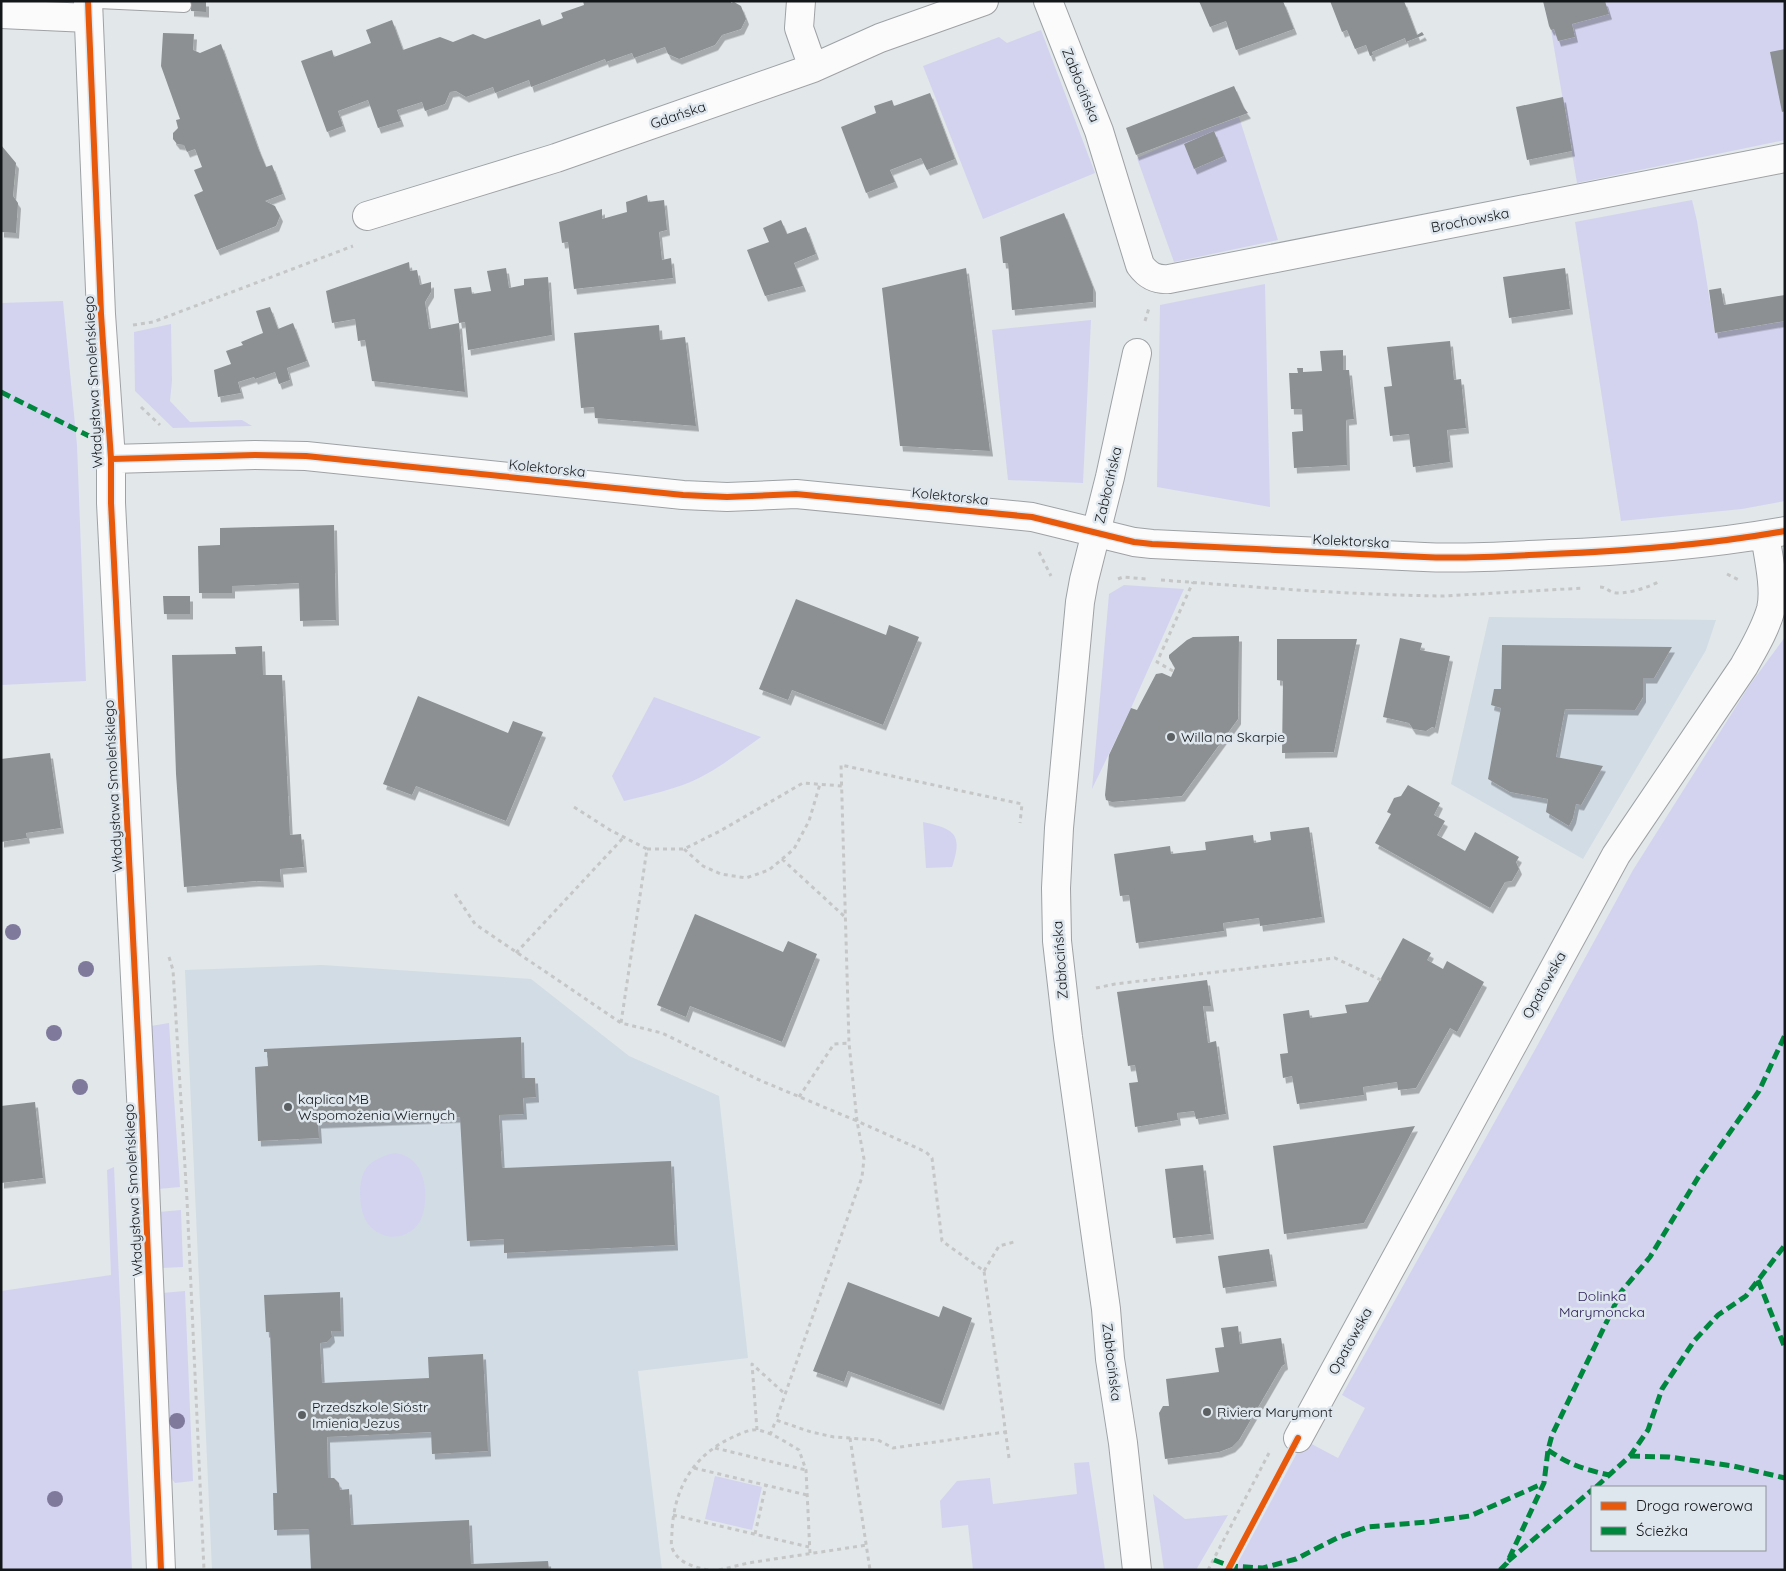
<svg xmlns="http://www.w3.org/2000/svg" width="1786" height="1571" font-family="Quicksand,sans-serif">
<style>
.built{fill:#d2dce5}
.green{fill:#d3d3f0;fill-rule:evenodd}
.building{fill:#8c9092;filter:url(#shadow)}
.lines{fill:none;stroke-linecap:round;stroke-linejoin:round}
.service-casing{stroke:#9ea2a4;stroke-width:16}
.minor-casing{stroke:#9ea2a4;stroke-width:30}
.path{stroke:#c5c7c7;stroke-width:3;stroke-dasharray:4 4;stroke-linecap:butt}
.service{stroke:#fbfbfc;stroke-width:14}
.minor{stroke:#fbfbfc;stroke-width:28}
.quiet{stroke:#00873e;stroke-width:5;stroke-dasharray:10 5;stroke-linecap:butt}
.cycleway-casing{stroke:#dfe7ee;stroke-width:9}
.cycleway{stroke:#e8590c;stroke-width:6}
.tree{fill:#7f7a9c}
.poi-dot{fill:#5c6062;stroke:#dfe7ee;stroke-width:2}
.labels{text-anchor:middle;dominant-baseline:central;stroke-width:5;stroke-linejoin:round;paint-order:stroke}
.street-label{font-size:14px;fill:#141719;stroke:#dfe7ee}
.poi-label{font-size:14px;fill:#141719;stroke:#dfe7ee;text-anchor:start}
.park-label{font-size:14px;fill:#2e205d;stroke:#dfe7ee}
</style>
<defs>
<filter id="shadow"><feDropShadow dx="3" dy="5.5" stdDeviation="0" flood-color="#0004"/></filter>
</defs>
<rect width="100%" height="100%" fill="#e2e7ea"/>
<!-- built -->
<path class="built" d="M1489,617L1716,620L1706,650L1583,859L1451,784Z
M322,965L531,979L629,1056L719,1096L748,1358L638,1371L662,1570H212L185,970Z"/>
<!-- green -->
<path class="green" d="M1543,1H1785V140L1577,183L1551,30Z
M1041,30L1095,173L983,219L923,66L999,37L1007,43Z
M1239,117L1278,240L1174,262L1137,158L1182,138Z
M1692,200L1697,221L1715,333L1785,321V501L1742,509L1621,521L1575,222Z
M1265,284L1270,507L1157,487L1160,305Z
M63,301L77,445L86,681L1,685V303Z
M1091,320L1083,483L1008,480L992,330Z
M171,324L172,381L170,401L190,422L242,420L252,426L173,428L135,391L134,332Z
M1124,585L1184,589L1131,708L1092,789L1109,594Z
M1785,637V1570H1234L1304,1440L1338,1458L1365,1408L1342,1395L1537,1046L1633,870L1749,686ZM1592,1487H1765V1550H1592Z
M654,697L761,737C741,751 721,767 699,778C677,789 648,795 624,801L612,776Z
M923,822C955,829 963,834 952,867L926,868Z
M169,1023L180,1187L158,1189L151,1026Z
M394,1153C425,1155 430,1193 422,1217C413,1240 384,1243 369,1225C359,1214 357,1183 365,1170C370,1161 384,1155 394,1153Z
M114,1167L132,1570H1V1291L111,1275L107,1170Z
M181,1210L183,1267L162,1268L159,1212Z
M185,1291L193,1481L175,1483L171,1478L162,1293Z
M1089,1462L1105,1570H973L968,1525L942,1528L940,1501L957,1481L990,1478L993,1504L1077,1494L1074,1463Z
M715,1476L762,1487L752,1530L705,1519Z
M1153,1494L1185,1519L1228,1515L1196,1570H1164Z"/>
<!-- building -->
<path class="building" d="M191,1H206V12L191,11Z
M583,1H731V3L734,2L741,6L746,19L741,29L722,35L715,45L679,59L668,54L665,47L634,58L632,53L606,62L605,59L531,87L529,80L495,93L493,87L466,97L456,91L450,92L445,104L425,111L422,102L397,110L401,121L378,128L368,100L338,111L343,126L327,132L301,61L332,50L334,57L371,43L366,30L392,20L403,50L440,37L453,42L473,34L485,39L540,19L542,26L563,18L561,13L584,5Z
M1199,1H1283L1294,29L1236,50L1226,21L1210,27Z
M1330,1H1404L1417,35L1422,32L1424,35L1406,42L1405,38L1372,52L1373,55L1370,56L1366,45L1355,49L1347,30L1342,32Z
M1543,1H1605L1609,14L1572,24L1575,37L1558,41L1554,29L1551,30L1549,26Z
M163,33L194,34L193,50L200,53L221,44L258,148L266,167L272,165L283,194L265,201L275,206L280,216L276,226L217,250L194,195L203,191L194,170L202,167L195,149L187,152L184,145L177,144L173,139V133L178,128L176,120L180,119L161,66Z
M1785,49V111L1782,112L1770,52Z
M1234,86L1244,108L1248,113L1136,155L1126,128Z
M930,93L955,159L927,170L921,158L890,170L895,182L866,193L841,127L876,113L874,106L892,100L894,106Z
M1563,97L1572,151L1527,160L1516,107Z
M1214,131L1224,156L1194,169L1184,144Z
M1,145L16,163L13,196L18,203L16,233L1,232Z
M647,195L648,202L664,200L667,230L659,232L662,260L671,258L673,278L574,289L568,242L562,243L559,222L602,209V219L627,212L626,202Z
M1064,213L1093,287V302L1012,310L1008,263H1003L1000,237Z
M781,220L787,234L806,227L816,254L794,263L803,286L765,296L747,250L769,242L763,228Z
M409,262L410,271L417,270L420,285L431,282V292L425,302L429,329L459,323L465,392L372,381L365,340L358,341L355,319L332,323L326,291Z
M506,268L509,288L524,285V279L548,277L552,335L468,350L465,322L459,323L454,289L471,287L472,294L491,291L487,271Z
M966,268L990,451L900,446L882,288Z
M1565,268L1570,309L1509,318L1503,277Z
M1721,288L1724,305L1785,295V321L1715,333L1709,290Z
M270,307L278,329L293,323L307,361L287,368L290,380L279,384L275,372L255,379L254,377L238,382L241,393L218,397L214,370L231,364L226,351L243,345L241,342L263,333L256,311Z
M659,325L660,340L685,337L696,426L595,418L594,407L581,408L574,333Z
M1450,341L1454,380L1461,379L1466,428L1447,430L1450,462L1413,467L1409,434L1390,436L1384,387L1392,386L1387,347Z
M1343,350V370H1349L1354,419L1346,420L1347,465L1294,468L1292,432L1303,431L1302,409H1291L1289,373H1298L1297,368H1303V372L1322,371L1320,351Z
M334,525L336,620L300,621L299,583L232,586V593H199L198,546L220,545V528Z
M163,596H190V614H164Z
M796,599L886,635L889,625L919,637L883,725L792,690L788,700L759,689Z
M1239,636L1238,719L1182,796L1112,802L1106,800L1105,795L1109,755L1131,708L1137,710L1156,674L1162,673L1171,677L1175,668L1169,658V655L1187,640L1193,637Z
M1400,638L1422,643L1420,650L1450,656L1435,728L1432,727L1426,731L1413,729L1409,723L1383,717Z
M1277,639H1357L1334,752L1282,753L1283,681L1277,680Z
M1502,645L1672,647L1654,678H1643V697L1635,710L1565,709L1556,757L1603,766L1581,805L1576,804L1573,818L1569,826L1546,812L1548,799L1510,792L1488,779L1501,708L1491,705L1494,689H1501Z
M262,646L263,675H282L290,835L301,834L304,867L280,869L281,882L256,881L184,887L176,774L172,655L236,654L235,647Z
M418,696L508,733L513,721L543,732L506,821L416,786L412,795L383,784Z
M50,753L61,828L26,833L27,838L1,842V759Z
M1408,785L1440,803L1434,815L1445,821L1437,835L1465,851L1475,832L1519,857L1516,862L1519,869L1512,881L1505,882L1490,908L1375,843L1391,814L1387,812L1394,798L1401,796Z
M1309,827L1322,917L1260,926L1259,918L1223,923L1224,931L1136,943L1129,895L1120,896L1114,854L1170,846L1171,854L1206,850L1205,842L1253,835L1254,843L1271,840L1270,832Z
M695,914L783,952L788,941L817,954L782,1042L690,1006L686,1017L657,1005Z
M1403,938L1431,953L1427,960L1443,969L1447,961L1484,982L1457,1032L1450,1028L1416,1088L1398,1090L1397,1082L1363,1087L1364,1095L1297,1104L1292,1076L1283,1078L1280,1054L1288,1053L1283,1014L1309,1010L1310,1018L1347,1013L1345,1005L1368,1002Z
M1207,980L1211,1006H1203L1208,1043L1216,1041L1226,1114L1196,1119L1194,1111L1177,1113L1178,1120L1135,1127L1129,1083L1138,1082L1135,1065L1128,1066L1117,992Z
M521,1037L522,1078H535L536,1097L523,1098L524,1114L499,1115L502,1168L671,1161L675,1245L504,1253V1239L467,1241L460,1117L318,1123L319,1138L258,1141L255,1067L268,1066L267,1052H264V1049Z
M35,1102L43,1178L1,1183V1106Z
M1415,1126L1364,1223L1284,1234L1273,1146Z
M1203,1165L1211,1234L1173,1238L1165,1169Z
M1269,1249L1274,1281L1223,1288L1218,1256Z
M848,1282L939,1317L943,1306L972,1318L941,1405L848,1371L844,1382L813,1371Z
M340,1292L341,1331H331L332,1337L327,1342L320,1343L322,1383L429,1378L428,1357L483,1354L488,1451L432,1454L431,1432L327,1437L328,1478H334L339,1483L340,1490L349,1489L351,1525L469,1520L471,1564L548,1561L549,1570H311L309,1529L274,1530L273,1493H277L270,1332H266L264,1295Z
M1238,1326L1240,1344L1281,1338L1285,1364L1282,1366L1239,1440L1232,1447L1219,1452L1165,1459L1159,1413L1163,1406H1169L1166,1379L1219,1372L1215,1348L1224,1347L1221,1328Z"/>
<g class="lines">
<!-- service casing -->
<g class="service-casing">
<path id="service" d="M98,1L184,5"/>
</g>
<!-- minor casing -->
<g class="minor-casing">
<path id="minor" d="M88,1L101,314L111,459V503L143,1136L161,1570
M801,1L799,28L813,68
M1048,1L1099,131L1140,265C1148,276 1156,280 1169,279L1785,158
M1,14L88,18
M367,216L556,158L813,68L880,38L984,1
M1137,353L1110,477L1084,580L1080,602L1059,828L1056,888L1057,941L1068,1037L1106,1309L1110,1359L1123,1443L1137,1570
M111,459L255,455L306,456L683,495L727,497L796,494L1032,517L1134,542L1152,544L1424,557C1466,559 1508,556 1550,554C1629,551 1707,545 1785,531
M1298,1438L1616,855L1744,666C1754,648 1765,630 1771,609C1776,589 1768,555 1765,535"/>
</g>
<!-- path -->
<path class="path" d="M1145,321L1149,308
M133,325L153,322L353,246
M141,407L160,425
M1039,552L1051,576
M1727,574L1739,580
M1118,579L1123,577L1146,579
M1161,580C1255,587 1349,595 1444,596L1584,588
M1600,587C1605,587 1607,590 1612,592C1623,596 1650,587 1660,581
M1173,671L1157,662L1193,582
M574,807L610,830L647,849L621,1023
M647,849H684L720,831L803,783L842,786
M684,849L703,866L721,874L746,878L769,870L794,849L809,821L820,784
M782,859L845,917
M455,894L475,924L621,1023L662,1033L757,1079L857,1121L864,1159L862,1177L776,1420L811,1432L834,1437L878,1440L893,1448L1005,1432
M516,953L624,837
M169,957L173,970L187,1200L204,1570
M1096,988L1115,984L1335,958L1381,980
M799,1097L834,1044L849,1043
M984,1271L999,1246L1014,1242
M757,1430L752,1364L785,1394
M770,1435L776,1420
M850,1438L870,1570
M715,1448L806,1470
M1009,1458L984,1271L942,1241L932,1158L926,1152L857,1121L849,1043L841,765L1022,804L1020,823
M694,1468L807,1495
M673,1515L809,1547
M755,1534L766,1485
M708,1570C694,1567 679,1563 673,1550C670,1545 672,1537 672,1531C674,1489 693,1455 733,1437C740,1434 749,1429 758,1430C773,1433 787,1443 799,1450L806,1470L810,1554
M719,1570L748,1563L867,1545
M1208,1570L1269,1453"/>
<!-- service -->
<use href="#service" class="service"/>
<!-- minor -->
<use href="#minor" class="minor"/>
<!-- quiet -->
<path class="quiet" d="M1,392L89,436
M1758,1280L1785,1348
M1548,1450C1570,1465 1583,1469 1609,1475
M1630,1456L1669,1457L1733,1466L1785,1478
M1596,1487L1630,1456L1648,1430L1662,1389L1694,1341L1718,1315L1746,1296L1785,1245
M1214,1560L1230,1566L1263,1568L1296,1559L1337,1538L1368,1527L1427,1522L1470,1516L1544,1483
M1508,1561L1592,1490
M1500,1570L1507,1563L1544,1483L1548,1450L1552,1435L1621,1292L1650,1257L1699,1176L1759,1091L1785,1035"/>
<!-- cycleway casing -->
<g class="cycleway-casing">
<path id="cycleway" d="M88,1L101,314L111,459V503L143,1136L161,1570
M111,459L255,455L306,456L683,495L727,497L796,494L1032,517L1134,542L1152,544L1424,557C1466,559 1508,556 1550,554C1629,551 1707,545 1785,531
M1228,1570L1298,1438"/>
</g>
<!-- cycleway -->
<use href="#cycleway" class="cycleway"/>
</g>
<!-- trees -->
<g class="tree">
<circle cx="13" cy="932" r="8"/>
<circle cx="86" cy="969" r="8"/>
<circle cx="54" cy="1033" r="8"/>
<circle cx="80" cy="1087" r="8"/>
<circle cx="177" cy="1421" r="8"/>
<circle cx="55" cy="1499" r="8"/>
</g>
<!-- markers -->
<g class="poi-dot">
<circle cx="1171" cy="737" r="5"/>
<circle cx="288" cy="1107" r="5"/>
<circle cx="1207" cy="1412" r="5"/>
<circle cx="302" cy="1415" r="5"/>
</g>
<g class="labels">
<!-- street labels -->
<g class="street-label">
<text transform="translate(1081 85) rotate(68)">Zabłocińska</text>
<text transform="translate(678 115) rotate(-19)">Gdańska</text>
<text transform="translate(1470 220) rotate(-11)">Brochowska</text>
<text transform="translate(93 382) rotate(-93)">Władysława Smoleńskiego</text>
<text transform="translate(547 468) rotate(6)">Kolektorska</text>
<text transform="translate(1108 485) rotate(-77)">Zabłocińska</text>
<text transform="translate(950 496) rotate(6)">Kolektorska</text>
<text transform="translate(1351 541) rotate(3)">Kolektorska</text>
<text transform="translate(113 786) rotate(-93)">Władysława Smoleńskiego</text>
<text transform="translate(1060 960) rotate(-94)">Zabłocińska</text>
<text transform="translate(1544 985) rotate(-61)">Opatowska</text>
<text transform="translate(133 1190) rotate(-93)">Władysława Smoleńskiego</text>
<text transform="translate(1350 1341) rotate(-61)">Opatowska</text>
<text transform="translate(1112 1362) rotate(83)">Zabłocińska</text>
</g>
<!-- poi labels -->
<g class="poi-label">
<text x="1181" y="737">Willa na Skarpie</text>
<text x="298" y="1099">kaplica MB<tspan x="298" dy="16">Wspomożenia Wiernych</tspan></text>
<text x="312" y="1407">Przedszkole Sióstr<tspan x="312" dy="16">Imienia Jezus</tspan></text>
<text x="1217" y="1412">Riviera Marymont</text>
</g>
<!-- park labels -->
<g class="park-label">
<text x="1602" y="1296">Dolinka<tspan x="1602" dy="16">Marymoncka</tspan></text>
</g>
</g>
<!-- border -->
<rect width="1786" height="1571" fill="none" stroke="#141719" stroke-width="5"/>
<!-- legend -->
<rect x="1591" y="1486" width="175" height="65" fill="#dfe7ee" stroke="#8e9499"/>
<rect x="1601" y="1502" width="25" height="8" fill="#e8590c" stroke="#8e9499"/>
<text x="1636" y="1511" font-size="15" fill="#141719">Droga rowerowa</text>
<rect x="1601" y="1527" width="25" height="8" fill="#00873e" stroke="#8e9499"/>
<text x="1636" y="1536" font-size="15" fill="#141719">Ścieżka</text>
</svg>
